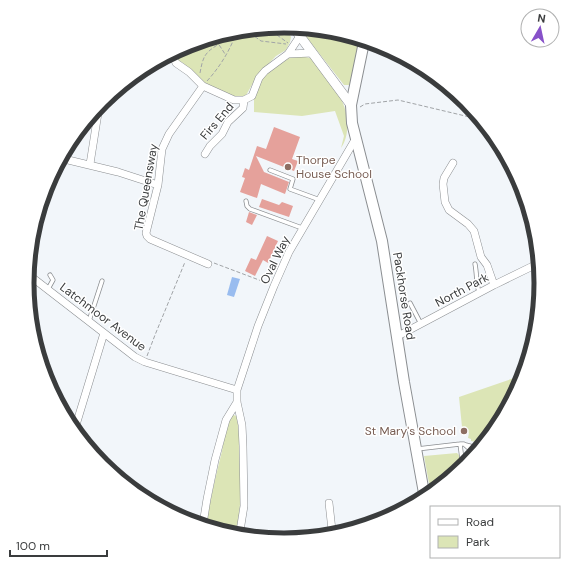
<svg xmlns="http://www.w3.org/2000/svg" width="568" height="566" font-family="'DM Sans',sans-serif">
<style>
.green{fill:#dce5b6}
.water{fill:#99bcef}
.building{fill:#e5a19b}
.lines{fill:none;stroke-linecap:round;stroke-linejoin:round}
.service-casing{stroke:#8b8e91;stroke-width:5}
.minor-casing{stroke:#8b8e91;stroke-width:8}
.tertiary-casing{stroke:#8b8e91;stroke-width:10}
.secondary-casing{stroke:#8b8e91;stroke-width:12}
.path{stroke:#a1a4a7;stroke-width:1;stroke-dasharray:4 2;stroke-linecap:butt}
.service{stroke:#fff;stroke-width:3.5}
.minor{stroke:#fff;stroke-width:7}
.tertiary{stroke:#fff;stroke-width:9}
.secondary{stroke:#fff;stroke-width:10}
.education-dot{fill:#8d6e63;stroke:#fff;stroke-width:1.5}
.labels{text-anchor:middle;dominant-baseline:central;stroke-width:3;stroke-linejoin:round;paint-order:stroke}
.street-label{font-size:12px;fill:#3a3c3d;stroke:#fff}
.education-label{font-size:12px;fill:#785e54;stroke:#fff;text-anchor:start}
.rim{fill:none;stroke:#3a3c3d;stroke-width:5}
</style>
<rect width="100%" height="100%" fill="#f2f6fa"/>
<!-- green -->
<path class="green" d="M284,26L291,37L290,42L286,50L276,56L257,76L245,97L236,98L226,95L202,81L183,63L174,59L172,55L186,45Z
M300,29L359,41L351,82L349,85H344Z
M291,57C297,57 304,56 310,58C316,61 320,69 324,75C329,82 336,89 340,97C348,111 351,134 341,148L344,136L335,111L302,116L254,112V97L257,87L267,72Z
M514,378L517,383L521,382L480,443L471,441V439L468,438L469,433L462,427L459,397Z
M233,415L237,416C242,454 243,492 237,531L206,525C210,500 216,475 222,451C224,439 226,425 233,415Z
M457,453L459,455L460,468L430,489L424,456Z"/>
<!-- water -->
<path class="water" d="M232,277L240,279L234,297L227,295Z"/>
<!-- building -->
<path class="building" d="M274,127L300,137L292,159L298,161L294,171L256,156L264,172L289,182L285,194L261,184L257,198L240,192L245,178L242,177L245,168L249,170L257,146L266,149Z
M262,199L279,205L282,202L293,206L289,217L259,207Z
M249,212L257,215L252,225L246,222Z
M267,236L278,241L268,263L263,260L255,276L245,271L251,258L256,260Z"/>
<g class="lines">
<!-- service casing -->
<g class="service-casing">
<path id="service" d="M270,170L293,179L290,189L320,200
M246,201L247,206L250,209L302,228
M475,264C477,274 476,283 479,292
M48,289L53,280L50,275
M410,303L421,324
M89,321L102,281
M460,444L463,467
M466,445L477,448
M417,449L460,444H464L474,453"/>
</g>
<!-- minor casing -->
<g class="minor-casing">
<path id="minor" d="M172,54L176,63L189,72L203,86L234,100H244L252,96L259,78L265,71L288,54L300,36
M288,54L313,53
M203,86L169,134L162,149L158,185L146,233L147,236L150,239L208,264
M205,154L210,146L222,134L228,122L243,108L244,100
M64,159L118,172L158,185
M453,163L444,178L443,184L445,202L449,210L468,224L474,231L481,257L487,265L494,285
M90,164L99,107
M29,275L135,357L145,362L237,390
M398,336L494,285L537,264
M76,425L104,333
M329,503L332,530
M203,524L207,499L215,460L226,420L237,402
M240,531L244,506L243,446L242,425L237,402V390L258,326L274,286L289,252L356,138"/>
</g>
<!-- tertiary casing -->
<g class="tertiary-casing">
<path id="tertiary" d="M294,28L351,105"/>
</g>
<!-- secondary casing -->
<g class="secondary-casing">
<path id="secondary" d="M364,42L351,105L352,123L382,241L404,382L424,493"/>
</g>
<!-- path -->
<path class="path" d="M266,30L277,35L288,43
M250,33L261,41L286,44
M216,40L225,54
M179,50L181,55
M200,73C203,57 204,53 219,44
M207,81C219,68 229,52 235,36
M360,107L365,104L398,100L478,119
M214,263L267,283
M147,356L155,335L185,262"/>
<!-- service -->
<use href="#service" class="service"/>
<!-- minor -->
<use href="#minor" class="minor"/>
<!-- tertiary -->
<use href="#tertiary" class="tertiary"/>
<!-- secondary -->
<use href="#secondary" class="secondary"/>
</g>
<!-- markers -->
<g class="education-dot">
<circle cx="288" cy="167" r="4"/>
<circle cx="464" cy="431" r="4"/>
</g>
<g class="labels">
<!-- street labels -->
<g class="street-label">
<text transform="translate(217 121) rotate(-50)">Firs End</text>
<text transform="translate(146 187) rotate(-80)">The Queensway</text>
<text transform="translate(275 260) rotate(-64)">Oval Way</text>
<text transform="translate(462 290) rotate(-28)">North Park</text>
<text transform="translate(404 296) rotate(81)">Packhorse Road</text>
<text transform="translate(103 317) rotate(37)">Latchmoor Avenue</text>
</g>
<!-- education labels -->
<g class="education-label">
<text x="296" y="160">Thorpe<tspan x="296" dy="14">House School</tspan></text>
<text x="456" y="431" text-anchor="end">St Mary's School</text>
</g>
</g>
<!-- crop -->
<path d="M0 0H568V566H0ZM34 283a250 250 0 1 1 500 0a250 250 0 1 1-500 0Z" fill="#fff" fill-rule="evenodd"/>
<path class="rim" d="M34 283a250 250 0 1 1 500 0a250 250 0 1 1-500 0Z"/>
<!-- legend -->
<rect x="430" y="506" width="130" height="52" fill="#ffffff" stroke="#b0b1b1"/>
<rect x="438" y="519" width="20" height="6" fill="#ffffff" stroke="#b0b1b1"/>
<text x="466" y="526" font-size="12" fill="#3a3c3d">Road</text>
<rect x="438" y="536" width="20" height="12" fill="#dce5b6" stroke="#b0b1b1"/>
<text x="466" y="546" font-size="12" fill="#3a3c3d">Park</text>
<!-- north arrow -->
<g transform="translate(540 28) rotate(9)"><circle r="19" fill="#ffffff" stroke="#b0b1b1"/>
<path d="M0-3L7 15L0 10L-7 15Z" fill="#8751c9"/>
<text y="-6" font-size="11" font-weight="bold" text-anchor="middle" fill="#3a3c3d">N</text>
</g>
<!-- scale -->
<path d="M10 550v6h97v-6" fill="none" stroke="#3a3c3d" stroke-width="2"/>
<text x="16" y="550" font-size="12" fill="#3a3c3d" stroke="#ffffff" stroke-width="3" paint-order="stroke">100 m</text>
</svg>
